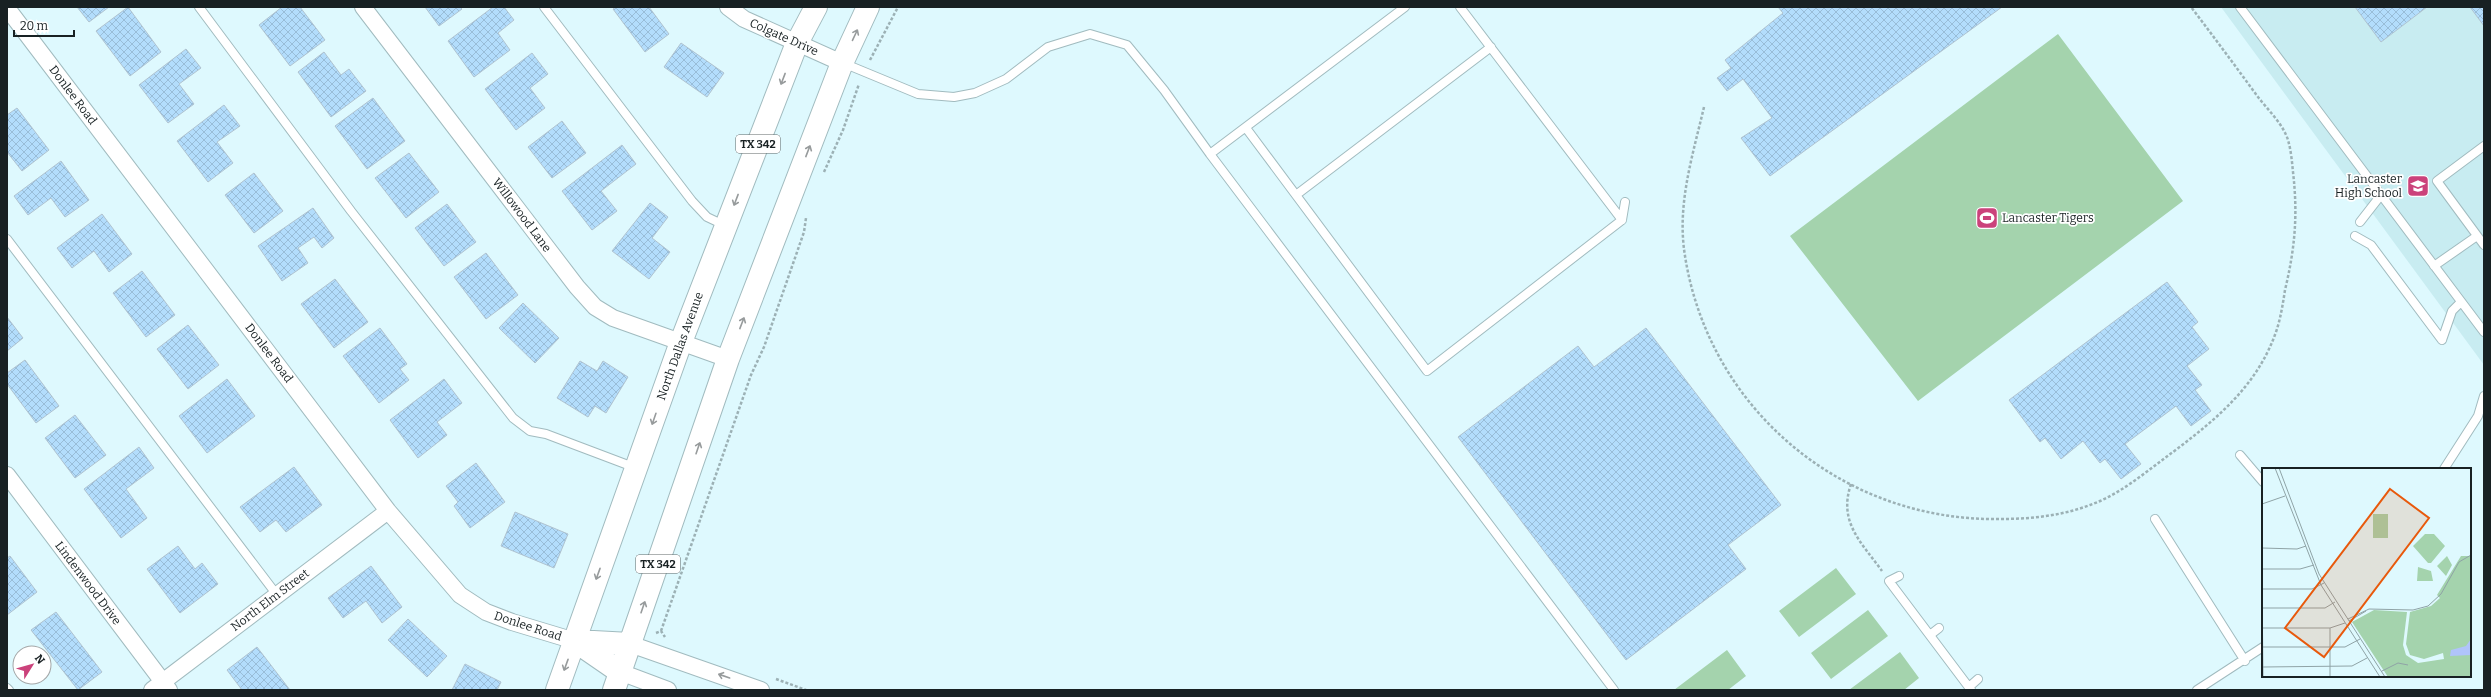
<svg xmlns="http://www.w3.org/2000/svg" width="2491" height="697" font-family="Bitter,serif">
<style>
.built{fill:#c8ecf1}
.park{fill:#a4d3ad}
.building{fill:url(#building-cross-hatch);stroke:#b0c3d0}
.lines{fill:none;stroke-linecap:round;stroke-linejoin:round}
.service-casing{stroke:#a1bbbf;stroke-width:10}
.minor-casing{stroke:#a1bbbf;stroke-width:18}
.primary-casing{stroke:#a1bbbf;stroke-width:24}
.path{stroke:#9cb1b5;stroke-width:2.5;stroke-dasharray:3 2;stroke-linecap:butt}
.service{stroke:#fff;stroke-width:8}
.minor{stroke:#fff;stroke-width:16}
.primary{stroke:#fff;stroke-width:22}
.oneway{stroke:#979b9c}
.labels{text-anchor:middle;dominant-baseline:central;stroke-width:3.5;stroke-linejoin:round;paint-order:stroke}
.shield{fill:#fff;stroke:#5d6465;stroke-width:1}
.shield-label{font-size:11px;font-weight:bold;fill:#182123}
.street-label{font-size:12px;fill:#182123;stroke:#fff}
.poi-label{font-size:12px;fill:#182123;stroke:#fff;text-anchor:end}
.inset-road{fill:none;stroke:#8fa3a6;stroke-width:1}
.view{fill:#e8590c;fill-opacity:0.15;stroke:#e8590c;stroke-width:2}
.inset-edge{fill:none;stroke:#182123;stroke-width:2}
</style>
<defs>
<pattern id="building-cross-hatch" width="8" height="8" patternUnits="userSpaceOnUse"><rect width="8" height="8" fill="#b3ddfc"/><path d="M0 0l8 8M0 8l8-8" fill="none" stroke="#99bdd8"/></pattern>
</defs>
<rect width="100%" height="100%" fill="#def9fe"/>
<!-- built -->
<path class="built" d="M2221,7H2484V365Z"/>
<!-- park -->
<path class="park" d="M2058,34L2183,201L1918,401L1790,236Z
M1836,568L1856,594L1799,637L1779,611Z
M1868,610L1888,636L1831,679L1811,653Z
M1727,650L1746,676L1728,690H1674Z
M1900,652L1919,678L1904,690H1849Z"/>
<!-- building -->
<path class="building" d="M77,7H109L89,22Z
M128,7L161,52L130,76L96,31Z
M282,7H300L325,40L290,66L259,25Z
M425,7H460L462,9L439,26Z
M493,7H504L514,20L498,33L510,50L474,77L448,41Z
M616,7H649L669,34L645,52L613,9Z
M1778,7H2002L1770,176L1741,138L1772,118L1743,79L1727,91L1717,78L1731,68L1725,60L1783,13Z
M2355,7H2427L2381,42Z
M2470,7H2484V26Z
M681,43L724,73L707,97L664,67Z
M186,49L201,68L179,84L194,104L168,123L139,85Z
M324,52L341,75L349,69L366,91L331,117L298,72Z
M532,53L548,74L530,88L545,108L516,130L485,89Z
M373,98L405,141L367,169L335,126Z
M224,105L240,126L217,142L233,163L208,182L177,141Z
M17,108L49,150L22,171L7,152V115Z
M562,121L586,153L552,178L528,147Z
M622,145L636,164L601,191L617,211L592,230L562,191Z
M409,153L439,192L406,218L375,178Z
M61,161L89,200L65,217L51,198L28,215L14,196Z
M254,173L283,211L254,233L225,195Z
M650,203L668,217L652,238L670,252L649,279L612,251Z
M447,204L476,242L444,266L415,228Z
M313,208L334,238L322,248L314,237L298,248L308,263L282,281L258,246Z
M102,214L132,254L109,272L94,251L72,268L57,248Z
M486,253L518,295L486,319L454,277Z
M142,271L175,315L146,337L113,293Z
M335,279L368,322L334,348L301,304Z
M2167,282L2198,322L2192,327L2209,349L2187,366L2202,385L2195,390L2211,411L2191,426L2176,406L2125,444L2141,464L2121,479L2105,459L2100,463L2083,441L2061,459L2045,438L2040,442L2009,400Z
M523,303L559,338L535,363L499,328Z
M7,317L23,338L7,351Z
M188,325L219,365L188,389L157,349Z
M380,328L407,364L400,369L409,380L379,403L343,356Z
M1646,328L1781,505L1728,545L1746,569L1626,660L1458,437L1578,346L1594,367Z
M25,360L59,406L36,423L7,384V373Z
M580,361L597,371L603,361L628,377L606,413L595,406L588,417L557,398Z
M227,379L255,416L207,453L179,416Z
M444,379L462,403L437,422L447,435L418,458L390,420Z
M75,415L106,455L75,478L45,438Z
M139,447L154,468L126,489L147,518L121,538L84,489Z
M476,463L505,502L470,528L454,506L458,502L446,486Z
M294,467L322,505L286,532L276,520L260,532L240,507Z
M515,512L568,534L554,568L501,546Z
M178,546L195,569L202,563L218,584L180,613L147,569Z
M10,556L37,592L7,615V558Z
M371,566L402,607L382,623L366,601L343,618L328,598Z
M56,612L102,672L78,690L31,630Z
M408,619L447,656L427,677L388,640Z
M257,647L290,690H242L227,670Z
M465,664L501,682L497,690H452Z"/>
<g class="lines">
<!-- service casing -->
<g class="service-casing">
<path id="service" d="M199,7L351,211L513,418L530,431L546,434L636,468
M544,7L692,201L707,217L726,226
M1405,7L1210,154L1614,690
M2240,7L2484,332
M843,63L918,94L954,97L975,93L1006,79L1048,47L1090,34L1127,45L1164,90L1210,154
M1246,128L1427,371L1622,220L1460,7
M2484,146L2437,181L2484,245
M1296,195L1491,47
M1622,220L1625,202
M2360,222L2381,195
M2355,236L2371,245L2442,340
M7,239L277,595
M2434,266L2477,236
M2442,340L2452,311L2461,302
M2240,455L2263,482
M2444,469L2478,416L2484,396
M2155,519L2245,661
M1899,576L1889,581L1971,690
M1930,635L1939,628
M1969,687L1978,679
M7,688L9,690
M2197,690L2263,647"/>
</g>
<!-- minor casing -->
<g class="minor-casing">
<path id="minor" d="M363,7L577,287L595,307L613,318L728,359
M728,7L744,19L842,63
M7,8L388,511L460,595L486,612L512,622L575,641
M7,475L169,690
M630,644L761,690
M620,672L668,690
M152,690L388,511"/>
</g>
<!-- primary casing -->
<g class="primary-casing">
<path id="primary" d="M575,641L630,644
M575,641L620,672
M557,690L681,342L797,43L816,7
M614,690L728,359L842,63L868,7"/>
</g>
<!-- path -->
<path class="path" d="M870,60L898,7
M1704,107C1693,154 1678,201 1684,249C1705,407 1842,522 2000,519C2030,519 2061,516 2090,505C2121,494 2147,471 2173,452C2218,418 2259,384 2277,329C2281,316 2283,303 2285,290C2295,248 2298,215 2293,172C2292,162 2291,150 2288,140C2283,124 2268,110 2258,97C2236,67 2214,37 2191,7
M824,172L843,130L859,84
M1851,484C1838,522 1861,542 1882,571
M661,631L751,375L764,347L804,232L806,218
M656,633L661,631L665,637
M776,679L806,690"/>
<!-- service -->
<use href="#service" class="service"/>
<!-- minor -->
<use href="#minor" class="minor"/>
<!-- primary -->
<use href="#primary" class="primary"/>
</g>
<!-- one-way arrows -->
<defs><path id="oneway-shaft" d="M-6 0H5M1.5-3L5.5 0L1.5 3" fill="none" stroke-width="1.6" stroke-linecap="round" stroke-linejoin="round"/></defs>
<g class="oneway">
<use href="#oneway-shaft" transform="translate(855 35) rotate(-65)"/>
<use href="#oneway-shaft" transform="translate(783 79) rotate(111)"/>
<use href="#oneway-shaft" transform="translate(808 151) rotate(-69)"/>
<use href="#oneway-shaft" transform="translate(736 200) rotate(111)"/>
<use href="#oneway-shaft" transform="translate(742 323) rotate(-69)"/>
<use href="#oneway-shaft" transform="translate(654 419) rotate(109)"/>
<use href="#oneway-shaft" transform="translate(698 448) rotate(-71)"/>
<use href="#oneway-shaft" transform="translate(598 574) rotate(110)"/>
<use href="#oneway-shaft" transform="translate(643 607) rotate(-71)"/>
<use href="#oneway-shaft" transform="translate(566 665) rotate(110)"/>
<use href="#oneway-shaft" transform="translate(724 676) rotate(-161)"/>
</g>
<!-- icons -->
<defs>
<g id="school-square" transform="scale(1.15)"><rect x="-9" y="-9" width="18" height="18" rx="4" fill="#cb427b" stroke="#fff"/><path d="M0-5L7-2L0 1L-7-2ZM-4 1L0 2.5L4 1V4Q0 6-4 4Z" fill="#fff"/></g>
<g id="stadium-square" transform="scale(1.15)"><rect x="-9" y="-9" width="18" height="18" rx="4" fill="#cb427b" stroke="#fff"/><path d="M0-5a6.5 5 0 1 0 0 10a6.5 5 0 1 0 0-10ZM-3.5-1.8h7v3.6h-7Z" fill="#fff"/></g>
</defs>
<g fill-rule="evenodd">
<use href="#school-square" x="2418" y="186"/>
<use href="#stadium-square" x="1987" y="218"/>
</g>
<g class="labels">
<!-- shield labels -->
<g class="shield">
<rect x="736" y="135" width="44" height="18" rx="3"/>
<rect x="636" y="555" width="44" height="18" rx="3"/>
</g>
<g class="shield-label">
<text x="758" y="144">TX 342</text>
<text x="658" y="564">TX 342</text>
</g>
<!-- street labels -->
<g class="street-label">
<text transform="translate(784 37) rotate(24)">Colgate Drive</text>
<text transform="translate(73 95) rotate(53)">Donlee Road</text>
<text transform="translate(522 215) rotate(53)">Willowood Lane</text>
<text transform="translate(680 346) rotate(-70)">North Dallas Avenue</text>
<text transform="translate(269 353) rotate(53)">Donlee Road</text>
<text transform="translate(88 583) rotate(53)">Lindenwood Drive</text>
<text transform="translate(270 600) rotate(-37)">North Elm Street</text>
<text transform="translate(528 626) rotate(18)">Donlee Road</text>
</g>
<!-- poi labels -->
<g class="poi-label">
<text x="2402" y="179">Lancaster<tspan x="2402" dy="14">High School</tspan></text>
<text x="2002" y="218" text-anchor="start">Lancaster Tigers</text>
</g>
</g>
<!-- overview -->
<g transform="translate(2262 468)">
<rect width="209" height="209" fill="#def9fe"/>
<path d="M111,46H126V70H111ZM163,66H172L183,78L169,95H166L151,78ZM185,88L190,97L184,108L175,98ZM199,88H209V209H126L90,154L112,142L145,144L141,177L144,187L156,195L182,191L181,185L162,191L148,187L144,176L148,144L169,138L178,130L175,127ZM156,99L169,103L171,113H155Z" fill="#a4d3ad"/>
<path d="M209,171V187L188,188L189,182L204,178Z" fill="#b0c4fb"/>
<path class="inset-road" d="M13,0L59,117L118,209M17,0L57,106L123,209M0,36L23,28M0,80L35,81L44,78M0,101H38L52,97M0,121L1,209M0,121H50L62,115M1,140H63L73,134M86,151L107,141L151,142L166,138L179,126L197,94L209,87M87,153L104,143M1,160H68L83,155M68,160V209M1,179H83L98,171M1,199L90,198L105,190M120,203L136,195L146,197"/>
<path class="view" d="M128,21L167,50L62,189L23,160Z"/>
<rect width="209" height="209" class="inset-edge"/>
</g>
<!-- border -->
<rect width="2491" height="697" fill="none" stroke="#182123" stroke-width="16"/>
<!-- north arrow -->
<g transform="translate(32 665) rotate(53)"><circle r="19" fill="#ffffff" stroke="#a3a6a7"/>
<path d="M0-3L7 15L0 10L-7 15Z" fill="#cb427b"/>
<text y="-6" font-size="11" font-weight="bold" text-anchor="middle" fill="#182123">N</text>
</g>
<!-- scale -->
<path d="M14 30v6h60v-6" fill="none" stroke="#182123" stroke-width="2"/>
<text x="20" y="30" font-size="12" fill="#182123" stroke="#ffffff" stroke-width="3" paint-order="stroke">20 m</text>
</svg>
